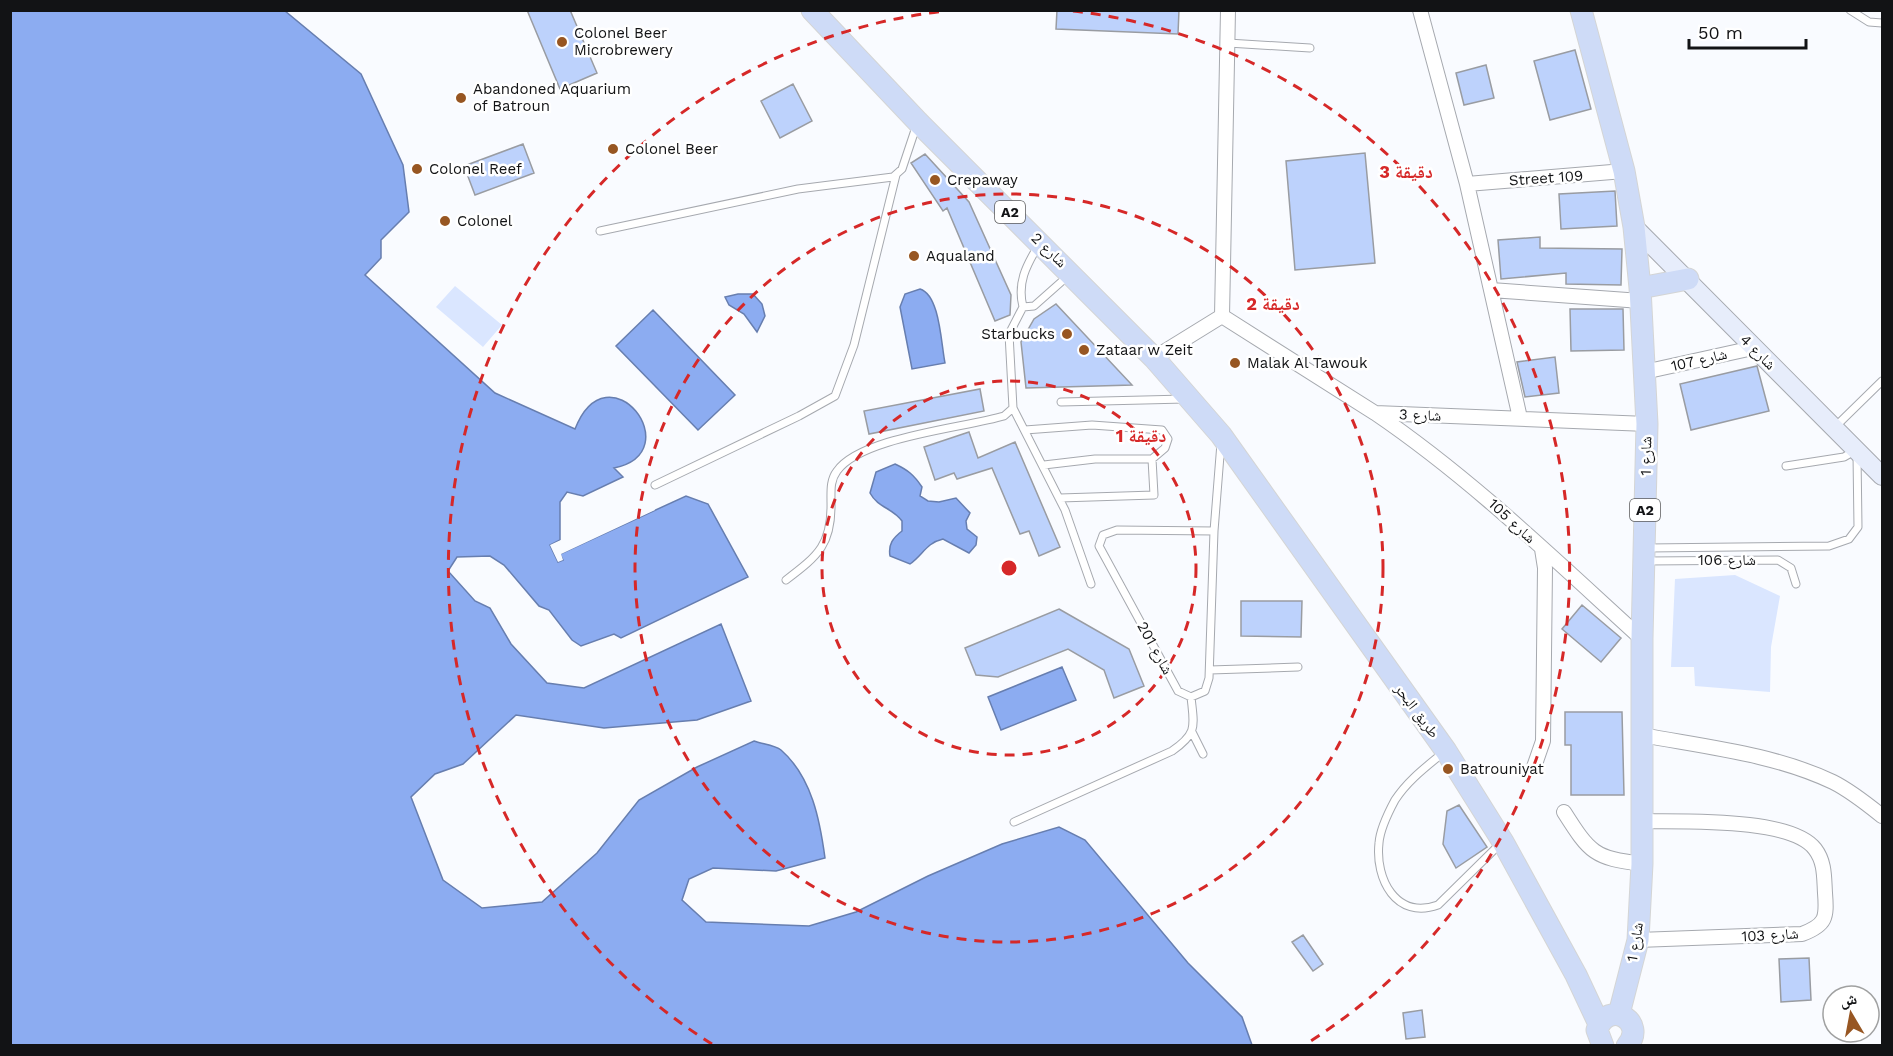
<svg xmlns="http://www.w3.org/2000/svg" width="1893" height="1056" font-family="'Work Sans','Noto Naskh Arabic',sans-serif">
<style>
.green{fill:#dae6ff}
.water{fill:#8cacf1;stroke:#677eaf;stroke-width:1.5}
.pier{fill:#f9fbff}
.building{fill:#bdd2fc;stroke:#999ca2;stroke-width:1.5}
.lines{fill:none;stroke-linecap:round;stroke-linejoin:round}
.lane-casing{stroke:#a6a9af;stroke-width:9}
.street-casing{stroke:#a6a9af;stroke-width:16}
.secondary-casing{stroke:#a6a9af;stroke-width:20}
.primary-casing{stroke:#d4d5d5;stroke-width:23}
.lane{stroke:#fff;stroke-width:7}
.street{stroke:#fff;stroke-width:14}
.secondary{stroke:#e7edfb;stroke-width:18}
.primary{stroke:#cedbf7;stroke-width:21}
.ring{fill:none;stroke:#d62828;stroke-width:3;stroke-dasharray:10 8}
.poi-dot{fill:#975622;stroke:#fff;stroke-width:2}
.labels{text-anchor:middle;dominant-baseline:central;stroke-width:5;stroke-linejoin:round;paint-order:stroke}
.shield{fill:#fff;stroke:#595a5b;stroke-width:1.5}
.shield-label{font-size:14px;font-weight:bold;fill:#121315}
.poi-label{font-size:15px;fill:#121315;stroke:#fff;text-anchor:start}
.street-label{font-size:15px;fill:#121315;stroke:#fff}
.centre{fill:#d62828;stroke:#fff;stroke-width:3}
.ring-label{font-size:18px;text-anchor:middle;font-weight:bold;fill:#d62828;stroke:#fff;stroke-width:5;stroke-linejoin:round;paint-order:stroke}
</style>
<rect width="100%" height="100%" fill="#f9fbff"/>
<!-- green -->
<path class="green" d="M455,286L502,325L483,347L436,307Z
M1735,575L1780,596L1771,647L1770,692L1695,686L1694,667H1671L1675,579Z"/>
<!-- water -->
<path class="water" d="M10,11H285L361,74L403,165L409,212L381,240V258L365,275L495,393L575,429C608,345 691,452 614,468L623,477L583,496L567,492L560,502V540L550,545L558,562L563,560L560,554L686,496L708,504L748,577L621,638L614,634L581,646L572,640L549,610L539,606L504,565L490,556L457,557L448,571L475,601L490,608L511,644L547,683L584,688L721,624L751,701L697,720L604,728L516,715L463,764L435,774L411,797L443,880L482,908L542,902L597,853L639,800L697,767L754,741C762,744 775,745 781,750C812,777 820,821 825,858L776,871L713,868L689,879L682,900L706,922L809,926L856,912L928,876L1002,844L1059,827L1085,840L1188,963L1242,1017L1252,1045H11Z
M920,289C940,295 941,344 945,363L912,369L900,307L905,294Z
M738,294H753L762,304L765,316L757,332L744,314L729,305L725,297Z
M653,310L735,395L698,430L616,346Z
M895,464C908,470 914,475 922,487L920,496L928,501L939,502L956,498L970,513L966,521L967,529L977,537L976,545L969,553L943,539C926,543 923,555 910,564L890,556C888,544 893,538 902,531V521C893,508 878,508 870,493L876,472Z
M1062,667L1076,700L1001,730L988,697Z"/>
<!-- pier -->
<path class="pier" d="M654,508L655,510L561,554L563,560L558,562L550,545L563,539L562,542L554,546L557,554Z"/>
<!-- building -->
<path class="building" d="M527,10H570L597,73L560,89Z
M1057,10H1179L1178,34L1056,29Z
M1575,50L1591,109L1550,120L1534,61Z
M1486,65L1494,98L1464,105L1456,73Z
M793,84L812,121L780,138L761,101Z
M523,144L534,173L475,195L464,166Z
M1365,153L1375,263L1295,270L1286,161Z
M925,154L969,202L1011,295L1010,315L995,321L947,208L943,211L911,163Z
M1615,191L1617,226L1561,229L1559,194Z
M1540,237V248L1622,249L1621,285L1566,284V273L1501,279L1498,240Z
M1056,304L1132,385L1026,388L1021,342L1034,319Z
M1570,309H1623L1624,350L1571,351Z
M1555,357L1559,393L1525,397L1517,362Z
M1757,366L1769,411L1691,430L1680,384Z
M980,389L984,411L869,434L864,411Z
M969,432L978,458L1015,442L1060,547L1039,556L1029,531L1020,534L992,468L957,479L954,473L935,480L924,447Z
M1241,601H1302L1301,637L1241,636Z
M1582,605L1621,638L1601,662L1562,629Z
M1059,609L1129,649L1144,686L1114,698L1104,670L1068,649L998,677L976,675L965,648Z
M1565,712H1622L1624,795H1571V745H1565Z
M1459,805L1487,847L1456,868L1443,844L1447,811Z
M1303,935L1323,964L1313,971L1292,942Z
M1809,958L1811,1000L1781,1002L1779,959Z
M1422,1010L1425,1037L1406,1039L1403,1013Z"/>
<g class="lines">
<!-- lane casing -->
<g class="lane-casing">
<path id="lane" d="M1850,10L1869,22L1882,23
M1228,43L1310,48
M600,231L798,189L893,177L902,169L917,124
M1023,307L1034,306L1069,275
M1061,402L1185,399
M1013,408L1065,510L1091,584
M1835,427L1882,381
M1025,430L1092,425L1162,430L1168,439L1165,448L1152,459
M1044,465L1095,459H1152L1154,495L1060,498
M1786,466L1844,457L1856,450
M655,485L799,416L835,396L854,345L896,175
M1214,531L1117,530L1103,535L1099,546L1178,691L1191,697L1205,691L1209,678L1214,531L1221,443
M1648,548L1829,546L1849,539L1858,527L1857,455
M1647,561L1778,560L1791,568L1796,584
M786,580C819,555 832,544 831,502C831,491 830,480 837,471C861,437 963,428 1004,416L1013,408L1009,334L1023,307C1017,283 1026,266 1038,246
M1210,670L1298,667
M1192,732L1203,754
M1444,752C1426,767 1408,780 1395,800C1388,813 1380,829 1379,843C1375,879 1396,920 1438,905L1501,843
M1014,822L1172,751C1198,733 1194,726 1191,697"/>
</g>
<!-- street casing -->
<g class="street-casing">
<path id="street" d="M1420,10L1467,184L1520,418
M1467,184L1624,171
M1491,290L1641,301
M1222,316L1375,413L1647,424
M1222,316L1228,10
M1154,358L1222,316
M1644,372L1753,348
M1375,413C1472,479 1555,560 1642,639
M1642,735C1706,747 1774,754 1833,782C1851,791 1867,804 1882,816
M1534,767L1543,741L1545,568L1542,549
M1564,812C1590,853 1594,858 1642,864
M1638,940L1802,934C1826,925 1827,918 1825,893C1824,877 1825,862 1815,849C1791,817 1681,822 1642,821"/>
</g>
<!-- secondary casing -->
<g class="secondary-casing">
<path id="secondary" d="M1634,227L1882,476"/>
</g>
<!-- primary casing -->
<g class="primary-casing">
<path id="primary" d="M812,10L918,122L1154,358L1221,435L1446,751L1503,842L1576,975L1599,1024
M1581,10L1624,171L1634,227L1640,288L1647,424L1642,639V864L1638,940L1619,1014
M1640,288L1688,279
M1603,1046L1597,1030C1608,998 1648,1022 1627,1046"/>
</g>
<!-- lane -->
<use href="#lane" class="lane"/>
<!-- street -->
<use href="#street" class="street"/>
<!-- secondary -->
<use href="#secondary" class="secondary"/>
<!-- primary -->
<use href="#primary" class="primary"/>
</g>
<!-- distance rings -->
<g class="ring">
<circle cx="1009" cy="568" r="187"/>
<circle cx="1009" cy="568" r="374"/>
<path d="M712 1044A561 561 0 0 1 945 11M1073 11A561 561 0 0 1 1306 1044"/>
</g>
<!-- markers -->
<g class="poi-dot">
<circle cx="562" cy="42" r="6"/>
<circle cx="461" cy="98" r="6"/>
<circle cx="613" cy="149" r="6"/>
<circle cx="417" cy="169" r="6"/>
<circle cx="935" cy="180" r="6"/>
<circle cx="445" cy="221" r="6"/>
<circle cx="914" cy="256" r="6"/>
<circle cx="1067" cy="334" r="6"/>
<circle cx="1084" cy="350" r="6"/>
<circle cx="1235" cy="363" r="6"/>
<circle cx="1448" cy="769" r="6"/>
</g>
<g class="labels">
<!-- shield labels -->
<g class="shield">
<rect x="995" y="201" width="30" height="22" rx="4.5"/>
<rect x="1630" y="499" width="30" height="22" rx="4.5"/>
</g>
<g class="shield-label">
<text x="1010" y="212">A2</text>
<text x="1645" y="510">A2</text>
</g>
<!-- poi labels -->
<g class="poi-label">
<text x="574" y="33">Colonel Beer<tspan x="574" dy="17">Microbrewery</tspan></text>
<text x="473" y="89">Abandoned Aquarium<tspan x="473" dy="17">of Batroun</tspan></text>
<text x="625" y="149">Colonel Beer</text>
<text x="429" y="169">Colonel Reef</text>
<text x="947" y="180">Crepaway</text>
<text x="457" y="221">Colonel</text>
<text x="926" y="256">Aqualand</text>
<text x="1055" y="334" text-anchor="end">Starbucks</text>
<text x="1096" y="350">Zataar w Zeit</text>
<text x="1247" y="363">Malak Al Tawouk</text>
<text x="1460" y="769">Batrouniyat</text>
</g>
<!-- street labels -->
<g class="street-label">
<text transform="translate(1546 178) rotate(-4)">Street 109</text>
<text transform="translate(1049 250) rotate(44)">شارع 2</text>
<text transform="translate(1758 352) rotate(45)">شارع 4</text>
<text transform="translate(1699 360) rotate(-13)">شارع 107</text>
<text transform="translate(1420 415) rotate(2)">شارع 3</text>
<text transform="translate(1646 456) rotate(-89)">شارع 1</text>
<text transform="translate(1512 521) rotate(43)">شارع 105</text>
<text x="1727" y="560">شارع 106</text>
<text transform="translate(1155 648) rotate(61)">شارع 201</text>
<text transform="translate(1417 711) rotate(53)">طريق البحر</text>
<text transform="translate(1770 935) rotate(-3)">شارع 103</text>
<text transform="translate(1635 942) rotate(-81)">شارع 1</text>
</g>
</g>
<circle cx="1009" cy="568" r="9" class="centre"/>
<g class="ring-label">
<text x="1406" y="178">3 دقيقة</text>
<text x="1273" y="310">2 دقيقة</text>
<text x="1141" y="442">1 دقيقة</text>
</g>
<!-- border -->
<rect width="1893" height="1056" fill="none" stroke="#121315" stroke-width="24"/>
<!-- north arrow -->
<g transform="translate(1851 1014) rotate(350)"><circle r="28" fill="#ffffff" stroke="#a0a1a1" stroke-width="1.5"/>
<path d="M0-4.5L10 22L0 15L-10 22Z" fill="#975622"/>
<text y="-9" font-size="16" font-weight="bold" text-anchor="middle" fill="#121315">ش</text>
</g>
<!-- scale -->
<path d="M1689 39v9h117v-9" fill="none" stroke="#121315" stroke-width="3"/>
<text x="1698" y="39" font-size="18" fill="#121315" stroke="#ffffff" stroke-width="4.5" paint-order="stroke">50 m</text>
</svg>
